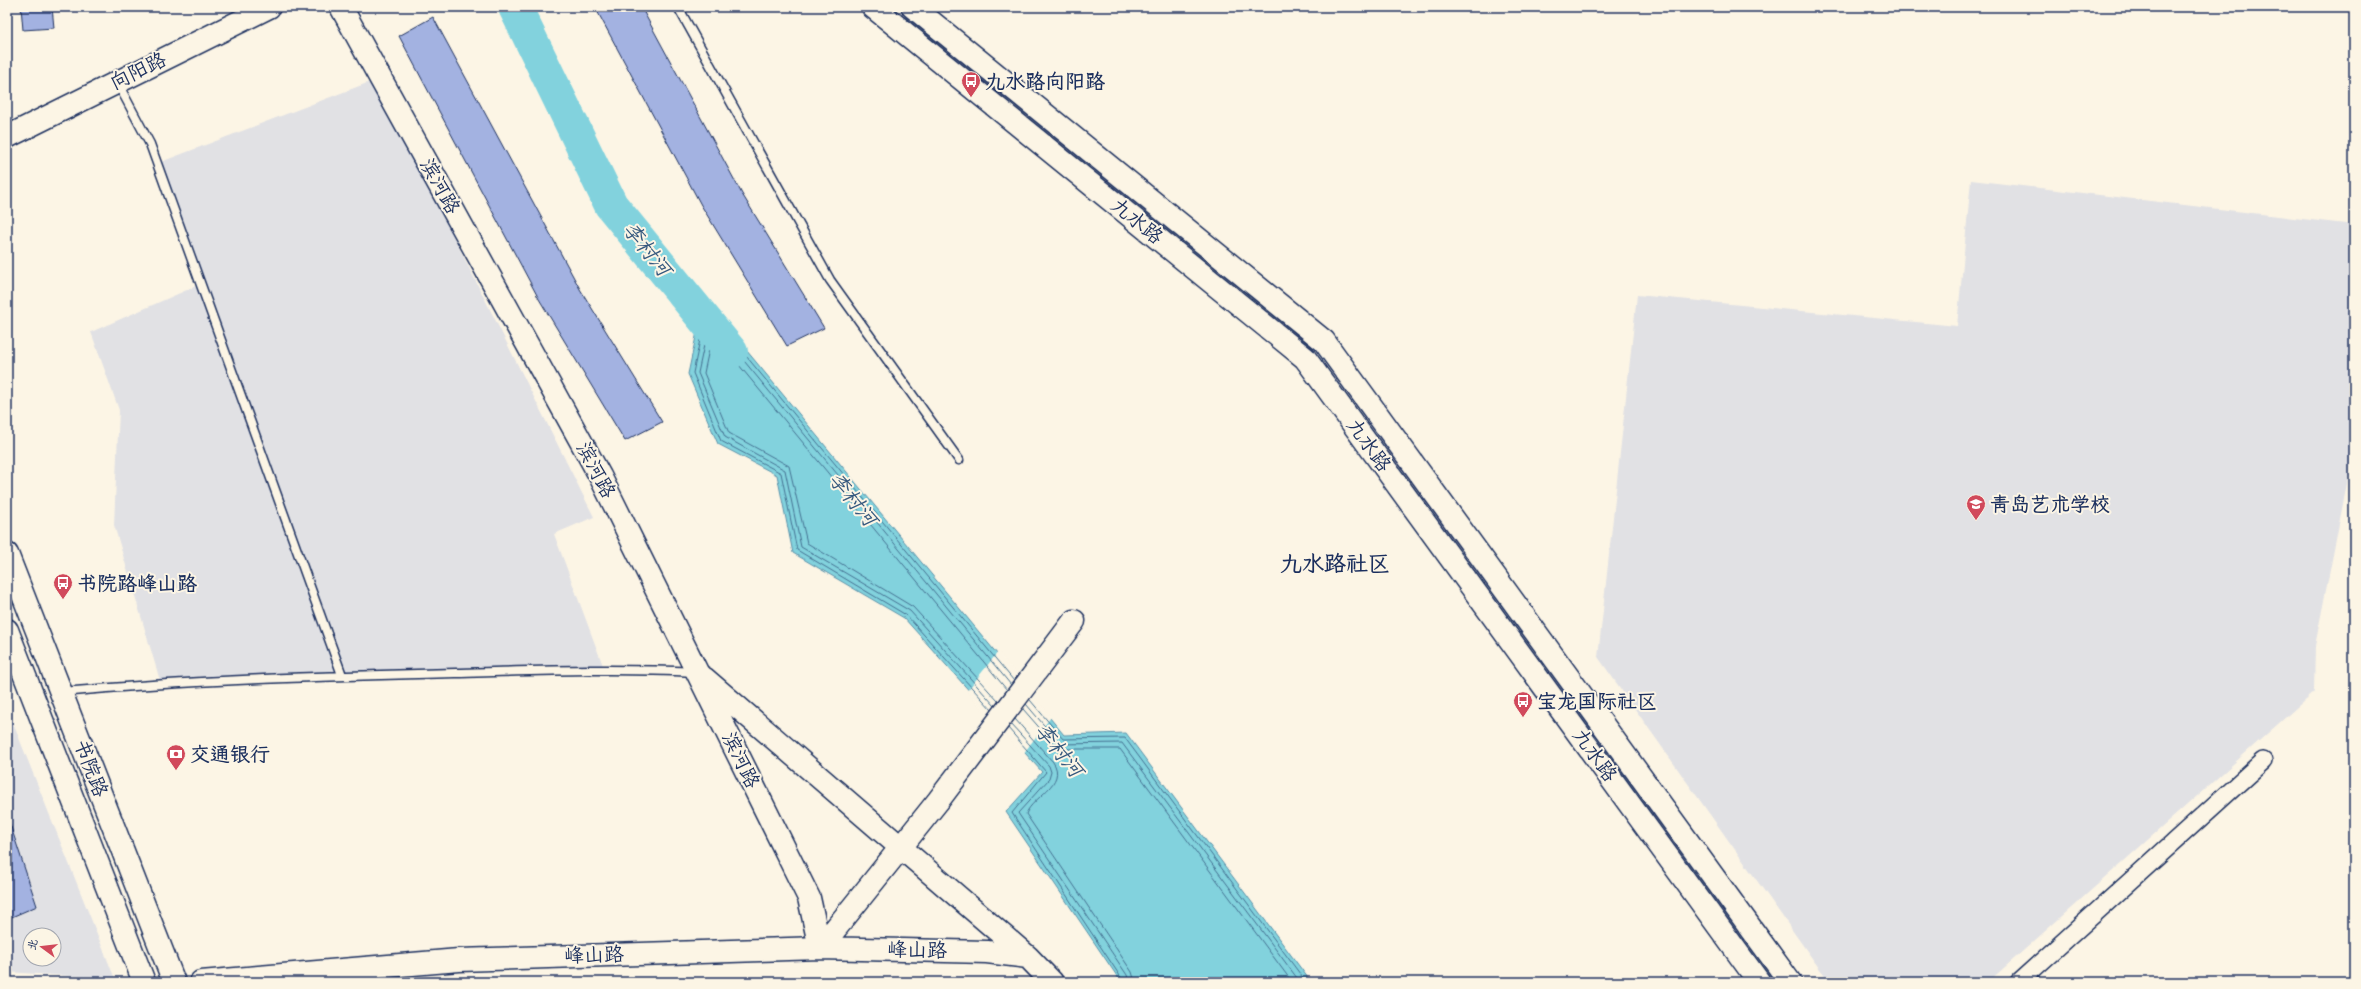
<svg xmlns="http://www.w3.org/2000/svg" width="2361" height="989" font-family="Caveat,'LXGW WenKai TC',sans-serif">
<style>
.built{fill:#e1e1e4;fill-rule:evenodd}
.water{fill:#82d2dd;stroke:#5991aa}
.pier{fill:#fcf5e5}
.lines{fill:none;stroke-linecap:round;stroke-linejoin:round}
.shore{stroke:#447091;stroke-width:1}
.river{stroke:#82d2dd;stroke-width:34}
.building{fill:#a3b2e1;stroke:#1b2f5e}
.lane-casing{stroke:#1b2f5e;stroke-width:11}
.street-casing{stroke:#1b2f5e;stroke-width:20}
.secondary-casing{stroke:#1b2f5e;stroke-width:25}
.lane{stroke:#fcf5e5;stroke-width:8}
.street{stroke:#fcf5e5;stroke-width:17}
.secondary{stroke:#fcf5e5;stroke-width:22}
.labels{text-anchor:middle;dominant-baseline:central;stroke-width:4;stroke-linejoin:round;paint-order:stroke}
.street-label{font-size:20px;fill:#1b2f5e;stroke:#fcf5e5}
.poi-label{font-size:20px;font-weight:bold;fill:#1b2f5e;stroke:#fcf5e5;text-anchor:start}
.water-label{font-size:21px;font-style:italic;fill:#35587e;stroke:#fcf5e5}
.quarter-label{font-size:22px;font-weight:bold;fill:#1b2f5e;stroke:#fcf5e5}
</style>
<rect width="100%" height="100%" fill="#fcf5e5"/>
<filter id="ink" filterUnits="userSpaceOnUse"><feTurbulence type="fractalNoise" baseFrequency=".025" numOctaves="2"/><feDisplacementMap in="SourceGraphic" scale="8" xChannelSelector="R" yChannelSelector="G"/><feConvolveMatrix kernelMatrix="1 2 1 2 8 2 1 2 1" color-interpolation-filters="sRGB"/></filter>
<g filter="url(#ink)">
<!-- built -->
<path class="built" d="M375,80L594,517L554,534L605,671L161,684L114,525L119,410L91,332L196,286L153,165Z
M1971,180L2354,225V448L2315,646L2314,692L1988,982H1829L1598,657L1637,295L1957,326Z
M7,708L115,979L7,972ZM30,935H54V959H30Z"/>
<!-- water -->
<path class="water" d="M704,299L1064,735L1126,733L1311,982H1121L1006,812L1042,772L904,618L793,553L777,475L718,444L688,374Z"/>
<!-- pier -->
<path class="pier" d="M998,652L1051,717L1023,754L967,691Z"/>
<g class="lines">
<!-- shore -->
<path class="shore" d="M1030,700L1063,739L1125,738L1306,982
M998,701L913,607L807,543L789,466L729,433L704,373L712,335L715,336L1007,690
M1026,704L1060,744L1122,743L1300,982
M995,706L910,611L801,547L785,470L725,437L698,373L709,322H712L1011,685
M1023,709L1058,749H1120L1292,982
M992,710L906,615L797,550L781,473L721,441L693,373L706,311H709L1014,681
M1015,719L1053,762C1068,784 1032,797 1026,814L1132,972L1135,982
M1011,724L1049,766L1051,772L1049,779L1018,813L1127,975L1129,982
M1008,728L1046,772L1012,813L1124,982"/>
<!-- river -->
<path class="river" d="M515,7L611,205L731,352"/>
</g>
<!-- building -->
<path class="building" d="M21,7H52L54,28L23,30Z
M595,7H641L742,194L824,328L787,346L701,205Z
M433,17L580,289L662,422L625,441L539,299L399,36Z
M10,824L37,906L7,919V825Z"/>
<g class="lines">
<!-- lane casing -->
<g class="lane-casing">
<path id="lane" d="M678,7L830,280L959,460
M117,82L150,144L342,675
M62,692C193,680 325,676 456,673C536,671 616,668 695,672"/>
</g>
<!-- street casing -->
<g class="street-casing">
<path id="street" d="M2019,982L2263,761"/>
</g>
<!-- secondary casing -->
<g class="secondary-casing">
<path id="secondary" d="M341,7L600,476L809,898L820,948
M873,7L1305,358L1759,982
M913,7L1324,341L1790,982
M7,137L269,7
M7,554L174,982
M7,630L144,982
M704,678L1028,957
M820,948L938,801L1074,621
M201,982L459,960L820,948L987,952L1028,957L1052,982"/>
</g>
<!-- lane -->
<use href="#lane" class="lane"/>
<!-- street -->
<use href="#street" class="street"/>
<!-- secondary -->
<use href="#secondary" class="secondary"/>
</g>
</g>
<!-- icons -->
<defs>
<g id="bus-pin" transform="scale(1)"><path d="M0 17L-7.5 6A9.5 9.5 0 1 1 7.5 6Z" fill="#d1495b" stroke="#fcf5e5"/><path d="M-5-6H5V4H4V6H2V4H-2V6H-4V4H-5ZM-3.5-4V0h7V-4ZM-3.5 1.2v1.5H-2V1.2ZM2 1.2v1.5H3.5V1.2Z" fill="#fff"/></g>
<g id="school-pin" transform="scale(1)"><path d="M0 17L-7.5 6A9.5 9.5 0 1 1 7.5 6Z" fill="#d1495b" stroke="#fcf5e5"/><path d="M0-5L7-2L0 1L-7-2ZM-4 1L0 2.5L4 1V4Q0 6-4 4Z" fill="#fff"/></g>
<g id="bank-pin" transform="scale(1)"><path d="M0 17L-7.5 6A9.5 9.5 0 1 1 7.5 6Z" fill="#d1495b" stroke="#fcf5e5"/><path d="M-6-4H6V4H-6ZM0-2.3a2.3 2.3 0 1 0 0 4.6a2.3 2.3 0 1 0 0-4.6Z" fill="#fff"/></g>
</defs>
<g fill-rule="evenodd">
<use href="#bus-pin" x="971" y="81"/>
<use href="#school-pin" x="1976" y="504"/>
<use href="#bus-pin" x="63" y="583"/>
<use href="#bus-pin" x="1523" y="701"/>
<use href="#bank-pin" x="176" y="754"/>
</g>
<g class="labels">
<!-- street labels -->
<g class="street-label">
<text transform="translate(138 71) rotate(-26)">向阳路</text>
<text transform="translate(440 186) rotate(61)">滨河路</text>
<text transform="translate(1137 221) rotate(39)">九水路</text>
<text transform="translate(1369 445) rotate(54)">九水路</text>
<text transform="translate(596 470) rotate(62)">滨河路</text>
<text transform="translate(1595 755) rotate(54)">九水路</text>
<text transform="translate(741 760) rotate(64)">滨河路</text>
<text transform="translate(91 768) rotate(69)">书院路</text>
<text transform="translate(917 950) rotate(1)">峰山路</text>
<text transform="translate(594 955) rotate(-2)">峰山路</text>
</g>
<!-- poi labels -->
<g class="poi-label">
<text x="985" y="81">九水路向阳路</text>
<text x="1990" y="504">青岛艺术学校</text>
<text x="77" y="583">书院路峰山路</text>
<text x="1537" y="701">宝龙国际社区</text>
<text x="190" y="754">交通银行</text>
</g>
<!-- water labels -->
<g class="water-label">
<text transform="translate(647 249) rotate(51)">李村河</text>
<text transform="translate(853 499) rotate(51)">李村河</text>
<text transform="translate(1059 750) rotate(51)">李村河</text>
</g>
<!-- quarter labels -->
<g class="quarter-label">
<text x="1335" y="564">九水路社区</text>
</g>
</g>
<!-- margin -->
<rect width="2361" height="989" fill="none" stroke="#fcf5e5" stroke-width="24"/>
<rect x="12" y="12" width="2337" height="965" fill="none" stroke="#1b2f5e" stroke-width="1.5" filter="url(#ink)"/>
<!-- north arrow -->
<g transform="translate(42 947) rotate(285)"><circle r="19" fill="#fcf5e5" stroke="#a2a6af"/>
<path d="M0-3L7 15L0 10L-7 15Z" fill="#d1495b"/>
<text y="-6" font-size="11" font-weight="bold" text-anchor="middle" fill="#1b2f5e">北</text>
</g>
</svg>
